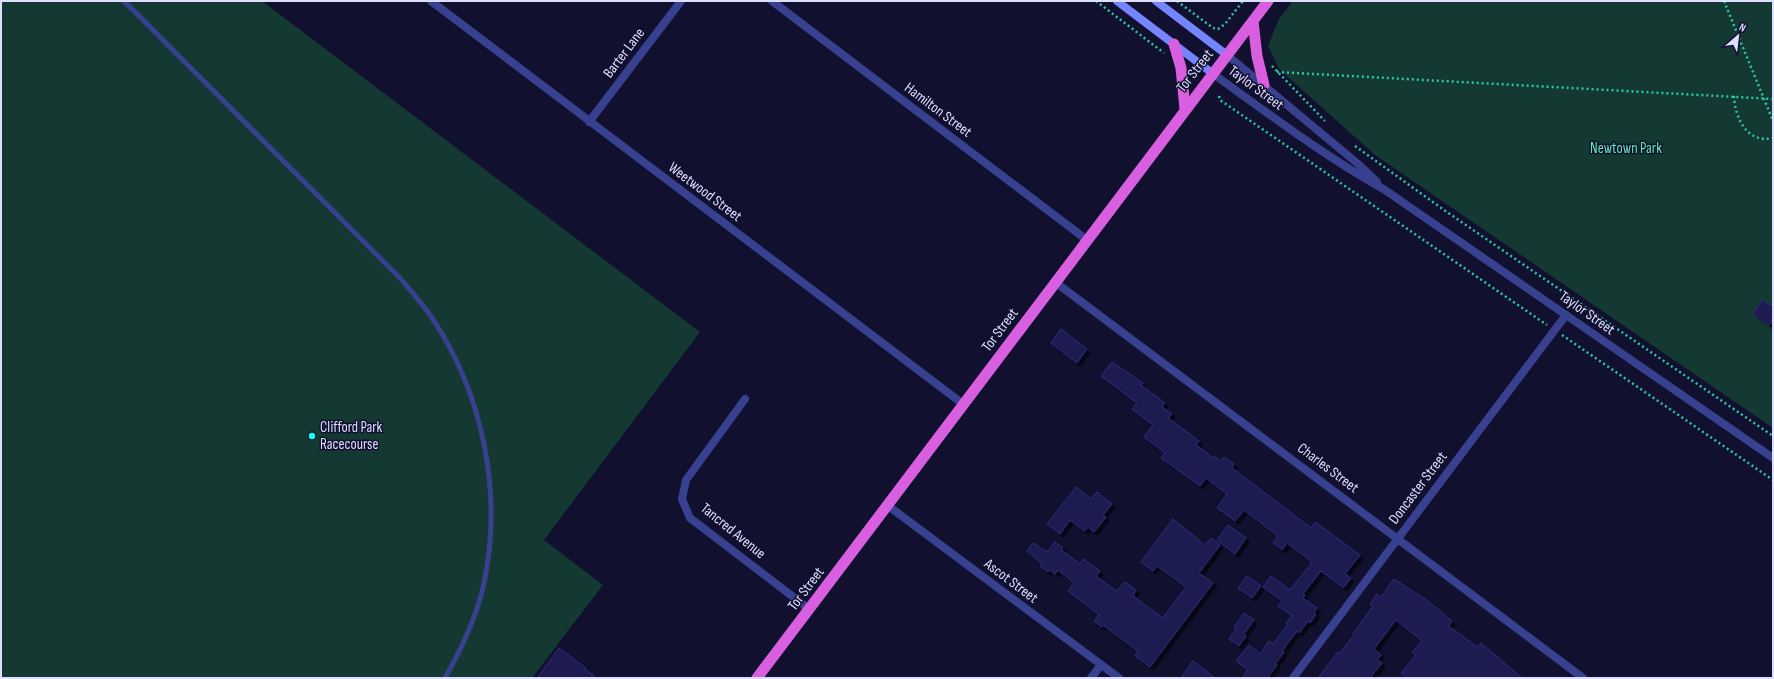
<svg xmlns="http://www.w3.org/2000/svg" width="1774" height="679" font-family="'Sofia Sans Condensed',sans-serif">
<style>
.green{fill:#133932}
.building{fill:#1e1b51;stroke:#302b7e;filter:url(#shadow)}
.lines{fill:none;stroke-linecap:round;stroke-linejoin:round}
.path{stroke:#29c8a8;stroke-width:2.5;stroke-dasharray:2 3;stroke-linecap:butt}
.service{stroke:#384190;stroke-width:5}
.minor{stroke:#384190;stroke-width:8}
.tertiary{stroke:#384190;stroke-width:8}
.secondary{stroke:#7584ff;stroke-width:8}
.trunk{stroke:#d85fdf;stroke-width:11}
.poi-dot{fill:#0afff6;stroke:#11102f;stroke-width:1.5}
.labels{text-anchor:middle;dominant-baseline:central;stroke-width:3;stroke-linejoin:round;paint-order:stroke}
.street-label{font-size:15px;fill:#dedfff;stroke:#11102f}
.park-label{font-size:15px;fill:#60e9b4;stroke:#11102f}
.poi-label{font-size:15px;fill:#dedfff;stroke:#11102f;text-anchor:start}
</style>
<defs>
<filter id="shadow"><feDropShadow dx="3.5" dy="3.5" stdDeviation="0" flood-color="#0009"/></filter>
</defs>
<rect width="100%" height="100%" fill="#11102f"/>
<!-- green -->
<path class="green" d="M1,1H262L700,332L544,540L603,585L532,678H1Z
M1293,1H1773V428L1375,155L1279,69L1268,46L1279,19Z"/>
<!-- building -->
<path class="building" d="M1762,300L1773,307V318L1769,325L1753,314Z
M1061,329L1087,349L1077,363L1051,343Z
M1112,362L1143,383L1141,385L1165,403L1162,407L1172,414L1168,418L1199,441L1196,445L1213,458L1214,456L1221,461L1224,457L1234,464L1232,468L1311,528L1315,522L1360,555L1345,574L1351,578L1343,588L1321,571L1303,594L1305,595L1303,598L1317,608L1314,612L1316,614L1310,623L1308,621L1299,633L1297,631L1282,651L1284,652L1275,664L1277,665L1267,678H1242L1248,670L1236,661L1249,645L1260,654L1269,641L1273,644L1288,624L1286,623L1292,616L1278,606L1282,601L1263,587L1271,576L1290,590L1311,564L1310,562L1311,561L1287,543L1282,550L1273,542L1278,536L1244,510L1235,521L1217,508L1227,494L1206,478L1200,486L1161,458L1165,453L1144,437L1153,425L1132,409L1137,403L1101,376Z
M1076,487L1091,499L1097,492L1112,504L1103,515L1106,517L1094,532L1088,527L1085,531L1070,520L1060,534L1047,524Z
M1173,519L1205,545L1211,538L1220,545L1199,573L1213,583L1150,667L1135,656L1138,651L1103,625L1102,627L1094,621L1099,615L1068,591L1074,583L1058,570L1055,574L1050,570L1048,572L1040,566L1042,564L1027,551L1033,543L1047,552L1055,542L1063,548L1061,550L1080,564L1083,559L1100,571L1096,576L1116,591L1125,582L1136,590L1133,596L1163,618L1186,587L1157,566L1153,571L1141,562Z
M1228,525L1246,538L1235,554L1217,540Z
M1247,576L1261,586L1252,598L1238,588Z
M1394,579L1428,601L1452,621L1449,626L1476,646L1478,647L1481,643L1522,678H1407L1401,673L1416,655L1412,652L1422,641L1396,620L1374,649L1381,655L1377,660L1382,663L1370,678H1318L1338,652L1340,653L1354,635L1353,634L1373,606L1370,604L1377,594L1381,597Z
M1244,613L1254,620L1244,634L1246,636L1239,646L1229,639L1236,629L1234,627Z
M559,648L586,668L585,669L597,678H537Z
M1193,661L1215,678H1181Z"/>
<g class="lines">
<!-- path -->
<path class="path" d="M1096,1L1164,53
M1177,1L1213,28L1218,29L1225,24L1243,1
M1724,1L1773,121
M1272,66L1325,121
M1277,72L1773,99
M1219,96L1220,100L1547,325
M1734,96C1735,118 1747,144 1773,138
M1355,146L1444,210L1773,436
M1562,335L1773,480"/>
<!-- service -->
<path class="service" d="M124,1L400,278C411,291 423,304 432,318C483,394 503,493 484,583C477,616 462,648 445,678"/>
<!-- minor -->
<path class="minor" d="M431,1L963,404
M772,1L1087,240
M589,122L681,1
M1055,282L1583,678
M745,399L686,480L682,499L690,518L809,609
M887,505L1119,678
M1091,678L1101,665
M1293,678L1566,315"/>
<!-- tertiary -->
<path class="tertiary" d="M1227,55L1357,163L1377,182
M1212,73C1269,114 1324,156 1385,190L1773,458"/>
<!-- secondary -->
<path class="secondary" d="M1117,1L1212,73
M1156,1L1227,55"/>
<!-- trunk -->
<path class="trunk" d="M1253,21L1257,56L1264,85
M1174,44L1181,68L1185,109
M757,678L1268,1"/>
</g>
<!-- markers -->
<circle class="poi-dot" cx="312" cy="436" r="4"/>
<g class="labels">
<!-- street labels -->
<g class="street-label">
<text transform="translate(624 53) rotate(-53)">Barter Lane</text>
<text transform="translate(1195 71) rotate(-52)">Tor Street</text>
<text transform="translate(1256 88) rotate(36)">Taylor Street</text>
<text transform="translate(938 110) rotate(37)">Hamilton Street</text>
<text transform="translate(705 192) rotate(37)">Weetwood Street</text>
<text transform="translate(1587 313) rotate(35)">Taylor Street</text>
<text transform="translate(1000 330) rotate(-53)">Tor Street</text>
<text transform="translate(1328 468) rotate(37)">Charles Street</text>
<text transform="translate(1418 488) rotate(-53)">Doncaster Street</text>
<text transform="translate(733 531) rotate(39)">Tancred Avenue</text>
<text transform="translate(1011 581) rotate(37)">Ascot Street</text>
<text transform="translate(806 589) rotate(-53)">Tor Street</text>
</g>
<!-- park labels -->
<g class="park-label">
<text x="1626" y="148">Newtown Park</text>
</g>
<!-- poi labels -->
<g class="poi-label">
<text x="320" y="427">Clifford Park<tspan x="320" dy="17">Racecourse</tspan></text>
</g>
</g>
<!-- border -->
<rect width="1774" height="679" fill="none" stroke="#dedfff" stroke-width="4"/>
<!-- north arrow -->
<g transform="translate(1738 36) rotate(28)" stroke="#11102f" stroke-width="3" paint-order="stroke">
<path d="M0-3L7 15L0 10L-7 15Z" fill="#dedfff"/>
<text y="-6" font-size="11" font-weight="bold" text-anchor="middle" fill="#dedfff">N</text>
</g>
</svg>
